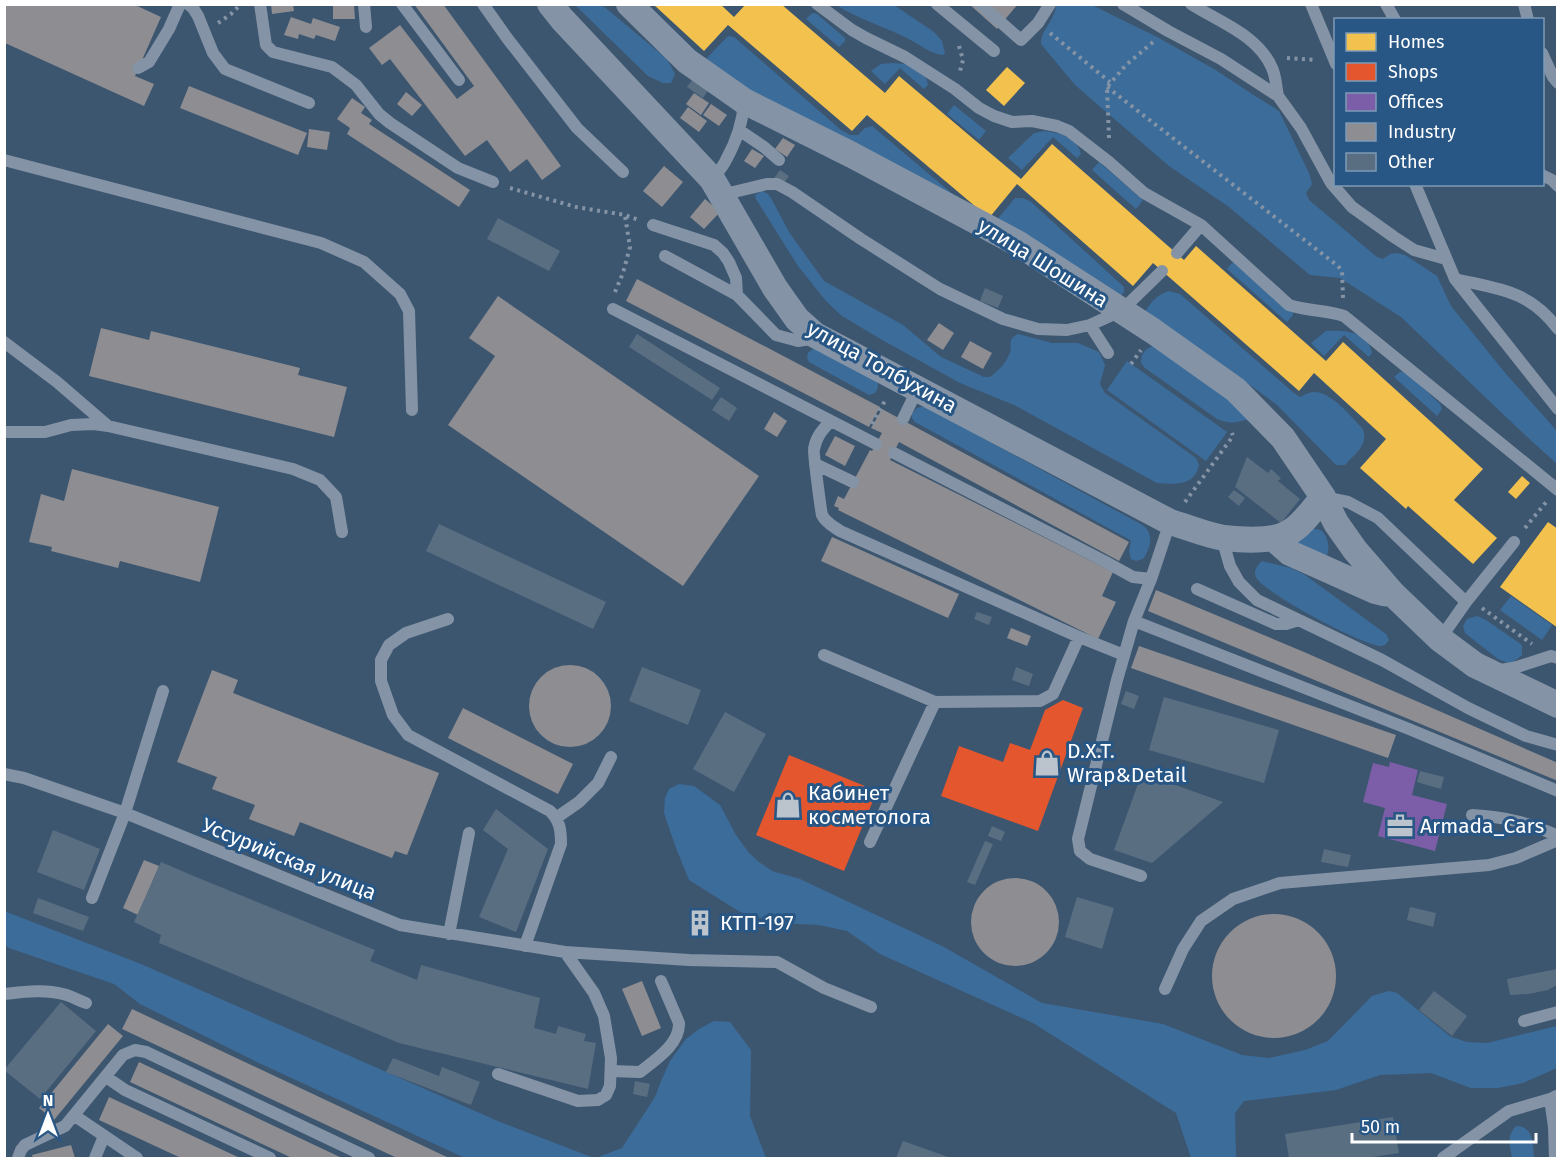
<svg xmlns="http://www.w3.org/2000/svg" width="1562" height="1163" font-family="'Fira Sans',sans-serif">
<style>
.green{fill:#3c6c9a}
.homes{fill:#f2c14e}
.shops{fill:#e4572e}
.offices{fill:#7b5ea7}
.industry{fill:#8d8d92}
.building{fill:#5a6e82}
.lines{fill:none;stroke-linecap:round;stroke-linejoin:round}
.path{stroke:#8494a6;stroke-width:4;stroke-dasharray:3 4.5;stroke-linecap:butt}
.service{stroke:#8494a6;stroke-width:12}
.minor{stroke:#8494a6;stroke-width:26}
.labels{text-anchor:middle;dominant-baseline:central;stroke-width:6;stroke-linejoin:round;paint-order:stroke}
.street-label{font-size:21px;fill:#fff;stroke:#285685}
.poi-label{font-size:21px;fill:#fff;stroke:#285685;text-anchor:start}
</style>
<rect width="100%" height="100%" fill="#3d5670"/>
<!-- green -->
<path class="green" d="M575,5H602L667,59L675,74L671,83H663L648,76Z
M836,5H894L934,32L942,41L945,53L943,55C928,53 918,43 905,37C882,26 857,18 836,5Z
M1056,5H1092L1157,37L1214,69L1252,94L1279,111L1309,173L1312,184L1306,193L1309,200L1377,257L1383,259L1390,254L1397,253L1405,255L1437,276L1451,306L1506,374L1557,431V464L1523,433L1401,317L1340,278L1310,275L1229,207L1169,166L1075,85L1041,44C1041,29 1055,21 1056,5Z
M814,13L817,14L845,38V41L839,47L806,19L811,14Z
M728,36L734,37L841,130L850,135H858L865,128L872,126L981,218L996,221L1015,198H1022L1030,201L1124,287V292L1116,301L692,58L700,56L706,59Z
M892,63L905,64L926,77L928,85L924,89L900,68L885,84L871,71L881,64Z
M954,105L986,131L979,140L947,114Z
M1045,131C1061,133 1077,137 1081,154L1077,158L1053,137L1022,170L1008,158L1034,133Z
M1099,162L1143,200L1136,209L1092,170Z
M763,191L768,194L771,198L789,232L824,281L903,325L941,357L984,377H990C998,371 1005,364 1009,355C1014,345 1005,341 1018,334L1052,343H1078L1099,352L1105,365L1100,384L1105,393L1196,458L1199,465C1194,487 1175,484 1157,483L1014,405L960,383L884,341L842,316L826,301L798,266L756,199L755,195Z
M1235,262L1293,312V315L1287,322L1227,269L1232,263Z
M1169,291L1180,294L1294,393L1300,397C1305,395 1309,392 1314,392C1332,392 1350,416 1362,428C1370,444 1355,454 1345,465H1336L1276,404L1232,372L1144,314C1150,303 1156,295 1169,291Z
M1326,331C1344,330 1368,331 1372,353L1369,357L1344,335L1324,356L1311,343Z
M1155,346L1247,412L1248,419C1236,423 1229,424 1217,419L1145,368L1141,363C1141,353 1146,347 1155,346Z
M817,348L875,378C879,384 879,387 875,393L869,395L809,362L807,358L808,353L813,349Z
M1127,361L1227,432L1206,461L1107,390Z
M1403,371L1406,372L1440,404L1442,409L1437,416L1394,377L1400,372Z
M921,407H926L1137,522C1140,524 1144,526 1146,528C1154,537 1149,551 1143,559L1136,561L1131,559L1129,551L1131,541L1130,540L915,422L912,418V414L917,408Z
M1313,529C1316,529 1319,529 1322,531C1328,537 1330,548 1327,555L1322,556L1296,542Z
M1262,561L1291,568L1305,575L1386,634L1389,640C1387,643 1386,645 1382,646C1365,647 1262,592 1256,577C1253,571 1257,566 1262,561Z
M1511,596L1552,625L1542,640L1500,610Z
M1477,616L1486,620L1522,645V655L1516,660L1508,663L1498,659L1465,633L1463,626L1467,619Z
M679,784L694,786L720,805L736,835L749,853L759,862L772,871L800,879L942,946L1042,1003L1163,1024L1242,1055L1269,1058L1305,1050L1328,1041L1372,996L1389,991L1397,993L1451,1037L1467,1042L1487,1043L1557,1026V1068L1523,1083L1498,1088H1471L1431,1073L1380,1075L1336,1090L1244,1101L1235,1113L1236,1158H1191L1176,1113L1033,1023L880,954L847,931L819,925L779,923L740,912L689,880L676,848L664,813L665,798L669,789Z
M4,911L141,964L500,1122L594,1158H465L259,1063L140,1004L114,984L9,948L5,945Z
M714,1021L730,1022L751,1050L750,1116L766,1158H596L622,1148L655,1097L661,1081L670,1061L686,1039L699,1029Z
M1516,1126C1534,1126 1533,1145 1534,1158H1512C1510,1145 1506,1137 1516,1126Z"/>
<!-- homes -->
<path class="homes" d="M653,4H720L734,17L746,4H781L885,93L899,76L1021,179L1052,144L1184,260L1196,246L1326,361L1343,342L1483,469L1454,500L1497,538L1473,564L1408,506L1406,509L1360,468L1386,439L1314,373L1299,391L1153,263L1133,286L1017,184L989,218L867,115L852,131L728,25L704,51Z
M1007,67L1025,83L1004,106L986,90Z
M1522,476L1530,483L1516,499L1508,492Z
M1548,522L1558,529V628L1500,587Z"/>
<!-- shops -->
<path class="shops" d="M1063,700L1083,708L1038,831L941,796L959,746L1003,762L1010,743L1030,750L1045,710Z
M789,755L877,791L844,871L756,835Z"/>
<!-- offices -->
<path class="offices" d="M1390,762L1418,770L1412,795L1447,804L1435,851L1378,836L1385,808L1363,802L1373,763L1389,767Z"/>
<!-- industry -->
<path class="industry" d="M5,4H133L161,17L135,76L154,84L144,106L5,43Z
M271,4H293L294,11L272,14Z
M414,4H443L561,166L542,180L527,159L510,172L487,140L465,156L390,59L382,65L369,48L400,25L457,99L474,86Z
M969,4H1018L997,29Z
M333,5H354L355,19H333Z
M291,17L311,24L313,18L340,27L335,41L316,35L314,39L299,34L298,39L284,35Z
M189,86L307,133L298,155L180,108Z
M406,92L422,105L412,116L397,104Z
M694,93L709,103L701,115L686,104Z
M352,98L365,107L361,113L372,120L369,124L470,190L459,207L347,134L350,128L337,119Z
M711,104L727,115L719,126L703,115Z
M688,107L707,121L699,132L680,118Z
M309,129L330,132L327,150L307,147Z
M783,138L795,145L787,157L775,149Z
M752,149L764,156L755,168L744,161Z
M664,166L683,182L662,207L643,191Z
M705,199L720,212L704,229L690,217Z
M637,279L880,407L869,427L626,301Z
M498,296L759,476L683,586L448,425L495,356L469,338Z
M939,323L954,333L943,350L927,340Z
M101,328L149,340L151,331L300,368L298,375L347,387L334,437L89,376Z
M970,341L992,353L983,369L961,357Z
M882,409L1129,542L1119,561L899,442L890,460L1113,572L1102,596L1116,602L1098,639L838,510L839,508L834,506L838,496L844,499L870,450L872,451L882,433L871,428Z
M774,412L787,421L777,437L764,429Z
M835,436L855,446L845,466L825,455Z
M72,469L219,507L200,582L120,561L118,568L51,551L52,547L29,542L41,494L64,501Z
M832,537L959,594L948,618L821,561Z
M1156,590L1304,652L1558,763V781L1148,611Z
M1011,628L1031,636L1027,646L1007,638Z
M1139,646L1396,735L1388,758L1131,668Z
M529 706a41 41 0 1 1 82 0a41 41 0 1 1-82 0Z
M212,670L238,680L233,693L439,773L407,855L395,851L392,858L300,822L294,836L249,819L255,805L212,789L217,777L177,762Z
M463,708L573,764L558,794L448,738Z
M144,860L159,866L138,915L123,908Z
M971 922a44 44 0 1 1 88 0a44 44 0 1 1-88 0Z
M1212 976a62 62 0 1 1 124 0a62 62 0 1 1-124 0Z
M642,981L661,1028L642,1036L622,989Z
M132,1009L449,1158H397L122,1029Z
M108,1024L123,1036L54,1120L39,1108Z
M139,1062L342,1158H292L130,1082Z
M109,1097L240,1158H181L99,1120Z
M71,1145L75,1158H33L32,1155Z"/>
<!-- building -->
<path class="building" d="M695,76L710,87L703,98L687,87Z
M780,170L789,176L783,184L774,178Z
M498,218L560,251L549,271L487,239Z
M985,288L1003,296L998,308L980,301Z
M637,334L720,388L712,400L629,347Z
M721,397L737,408L729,421L712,410Z
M1247,457L1268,473L1271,469L1281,478L1278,481L1300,499L1281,523L1235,487Z
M1234,490L1245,498L1239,506L1228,497Z
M439,524L606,602L593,629L426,551Z
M977,612L992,617L989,625L974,619Z
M642,667L701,690L688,725L629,701Z
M1016,667L1033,674L1029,686L1012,680Z
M1126,691L1139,696L1134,709L1121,704Z
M1164,697L1279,730L1264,783L1149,750Z
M725,712L766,734L734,792L693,769Z
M1420,771L1444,777L1441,789L1417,782Z
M1142,773L1223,802L1152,863L1114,850Z
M496,809L548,849L516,932L479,917L508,849L483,830Z
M992,826L1005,832L1001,841L988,836Z
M53,830L100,849L84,890L37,872Z
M985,841L993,844L975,885L967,882Z
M1324,849L1351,855L1348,867L1321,862Z
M161,862L196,877L375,950L370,961L417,980L421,965L540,998L534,1028L556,1034L558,1026L586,1034L584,1041L596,1043L588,1089L399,1043L159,943L161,935L134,922Z
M1077,897L1114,908L1102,949L1065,937Z
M38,898L89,917L83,931L33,913Z
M1410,907L1436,913L1433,927L1407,920Z
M692,914L710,915L708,932L690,930Z
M1557,969V985L1548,990L1528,994L1510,995L1507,979Z
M1434,991L1467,1016L1452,1036L1419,1010Z
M61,1002L96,1031L40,1099L4,1070Z
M393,1058L439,1076L442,1067L480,1082L471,1105L386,1072Z
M635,1081L650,1084L647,1097L633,1094Z
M1393,1117L1399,1153L1366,1158H1289L1285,1134Z
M903,1141L951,1158H896Z"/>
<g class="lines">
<!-- path -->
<path class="path" d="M218,23L231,14L241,4
M1050,33L1110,82
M959,46L963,60L960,71
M1287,58L1315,60
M1107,87L1338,266L1342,271L1343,298
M1109,138L1107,87L1126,65L1153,42
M510,188L576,207L625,215L639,220
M615,292L623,273L630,247L625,216
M1131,364L1141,350
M872,424L886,399
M1185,502L1233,436L1232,433
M1525,528L1547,501
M1482,608L1532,644"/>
<!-- service -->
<path class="service" d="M188,4L193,8L198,16L213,53L225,69L309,103
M260,4L266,45L273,52L332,67L356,85L379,114L390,123L458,168L493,182
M364,4L366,27
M402,4L459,80
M483,4L507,38L577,128L623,172
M817,4L852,30L866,38L905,57L955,89L979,108L994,116L1012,122L1032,121L1057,126L1069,131L1109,162L1144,193L1201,225L1177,253
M937,4L994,51
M980,4L1021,40L1038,23L1050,4
M1123,4L1168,31L1221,59L1278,96L1301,128L1331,183L1352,207L1394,237L1414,250L1446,259
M1191,4C1219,22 1258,35 1272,68C1276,76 1276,87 1278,96
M1311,4L1336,64
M1386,4L1395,20
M1524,4L1528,20
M1542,53L1553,77L1558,83
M138,68L149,62L169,29L180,4
M739,130L764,147L779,160
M4,160L321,243L364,262L400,294L409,311L412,410
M1542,175L1552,180L1558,186
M712,179C717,173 723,167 726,160C736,142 743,121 744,101
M1415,184L1455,279L1558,409
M721,195L767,184H777L792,192L861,239L940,289L1003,319L1038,329L1067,330L1090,325L1121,311L1162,271
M653,225L714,245L723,253L729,262L736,278L737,295
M1201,225L1289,305C1307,311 1326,310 1344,316L1558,490
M665,256L737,295L776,335L798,341L810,339L815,335
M1455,279C1498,289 1529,290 1558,329
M613,309L876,444
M1090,325L1108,353
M4,342L57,382L108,426
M903,419L918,388
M831,421C822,430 816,437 814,449C813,452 821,511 822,515C826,523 833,526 840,531L1079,637L1124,655
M4,432H45L71,425L94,424L108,426L293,469L320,480L336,497L342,532
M894,453L1104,561L1133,577L1151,579
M815,464L853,482
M1323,497L1348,502L1378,518L1466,602L1440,639
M1222,538L1230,566L1239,582L1257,600L1382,660L1468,708L1526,736L1558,745
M1197,589L1276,624H1286L1299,620
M1466,602L1514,542
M448,619L406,633L389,645L381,660V681L393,715L408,735L550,811C560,821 561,830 561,844L525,946
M1134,621L1409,729L1558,791
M824,655L935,702L1040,701L1053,694L1079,637
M1496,671L1517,667L1551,656L1558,658
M4,774L24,778L125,813L400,925L565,952L689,960L777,962L824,988L871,1007
M1472,815C1504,817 1528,822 1558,836
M556,818L579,802L598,783L611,757
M870,842L935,702
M1141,876L1090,859L1080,851L1078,839L1117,680L1134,621L1151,579L1170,522
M92,898L125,813L163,691
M449,934L469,833
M1165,989L1183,949L1201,921L1233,899L1280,883L1489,865L1516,858L1558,840
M4,994C23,992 44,989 63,994C71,996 78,1000 86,1003
M1524,1021L1558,1012
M611,1071L640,1072C655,1060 680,1044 679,1023L661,981
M498,1074L578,1101L598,1100L606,1095L610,1086L611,1058L604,1016L594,993L565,952
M106,1077L125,1090L270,1158
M75,1116L137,1158
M18,1158L21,1150L25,1145L65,1126L123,1055L135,1050L146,1052L369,1158
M95,1158L104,1136
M1443,1158L1509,1111L1550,1099
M1555,1158L1554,1127L1550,1099L1556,1096"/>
<!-- minor -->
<path class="minor" d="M550,4L562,19L712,179L775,288L797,319L815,335L1170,522C1188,527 1206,535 1224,538C1242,540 1272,542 1288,533C1302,526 1313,509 1323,497
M629,4L687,61L744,101L852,155L1017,243L1153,331L1236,390L1283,438L1323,497L1336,523L1355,550L1393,594L1440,639L1475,665L1558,705
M1273,538L1290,553L1375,591L1383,593L1393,594"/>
</g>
<!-- icons -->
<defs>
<g id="shop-bare" transform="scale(2.07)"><path d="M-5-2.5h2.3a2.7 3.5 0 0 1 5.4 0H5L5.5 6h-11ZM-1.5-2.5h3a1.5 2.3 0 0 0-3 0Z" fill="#bbc4cd" stroke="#285685" stroke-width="2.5" paint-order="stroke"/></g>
<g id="office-bare" transform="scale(2.07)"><path d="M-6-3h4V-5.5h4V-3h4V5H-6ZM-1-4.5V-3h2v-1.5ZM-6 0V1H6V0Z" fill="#bbc4cd" stroke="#285685" stroke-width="2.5" paint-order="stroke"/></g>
<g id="building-bare" transform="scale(2.07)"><path d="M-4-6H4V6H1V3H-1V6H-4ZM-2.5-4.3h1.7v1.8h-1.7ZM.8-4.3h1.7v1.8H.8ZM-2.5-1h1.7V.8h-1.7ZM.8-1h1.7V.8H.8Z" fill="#bbc4cd" stroke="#285685" stroke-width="2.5" paint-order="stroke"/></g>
</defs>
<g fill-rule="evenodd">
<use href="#shop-bare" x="1047" y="763"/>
<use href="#shop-bare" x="788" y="805"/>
<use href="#office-bare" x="1400" y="826"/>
<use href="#building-bare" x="700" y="923"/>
</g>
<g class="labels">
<!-- street labels -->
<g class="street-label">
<text transform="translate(1043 263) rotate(32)">улица Шошина</text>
<text transform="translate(882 367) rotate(29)">улица Толбухина</text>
<text transform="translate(289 859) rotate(22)">Уссурийская улица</text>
</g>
<!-- poi labels -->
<g class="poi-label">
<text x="1067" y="751">D.X.T.<tspan x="1067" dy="24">Wrap&amp;Detail</tspan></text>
<text x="808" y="793">Кабинет<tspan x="808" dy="24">косметолога</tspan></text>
<text x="1420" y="826">Armada_Cars</text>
<text x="720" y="923">КТП-197</text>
</g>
</g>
<!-- border -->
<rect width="1562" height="1163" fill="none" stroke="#ffffff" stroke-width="12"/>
<!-- legend -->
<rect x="1334" y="18" width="210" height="168" fill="#285685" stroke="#7e9ab6" stroke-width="1.5"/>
<rect x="1346" y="33" width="30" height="18" fill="#f2c14e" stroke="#7e9ab6" stroke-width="1.5"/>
<text x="1388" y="48" font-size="18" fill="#ffffff">Homes</text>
<rect x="1346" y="63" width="30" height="18" fill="#e4572e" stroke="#7e9ab6" stroke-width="1.5"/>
<text x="1388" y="78" font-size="18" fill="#ffffff">Shops</text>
<rect x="1346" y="93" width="30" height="18" fill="#7b5ea7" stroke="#7e9ab6" stroke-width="1.5"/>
<text x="1388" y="108" font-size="18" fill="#ffffff">Offices</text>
<rect x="1346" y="123" width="30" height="18" fill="#8d8d92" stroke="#7e9ab6" stroke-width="1.5"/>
<text x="1388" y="138" font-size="18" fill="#ffffff">Industry</text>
<rect x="1346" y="153" width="30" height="18" fill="#5a6e82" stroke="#7e9ab6" stroke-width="1.5"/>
<text x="1388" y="168" font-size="18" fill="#ffffff">Other</text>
<!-- north arrow -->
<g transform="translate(48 1115)" stroke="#285685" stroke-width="4.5" paint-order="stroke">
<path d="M0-4.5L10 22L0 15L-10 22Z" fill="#ffffff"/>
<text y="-9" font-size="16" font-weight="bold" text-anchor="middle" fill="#ffffff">N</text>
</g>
<!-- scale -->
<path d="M1352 1133v9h184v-9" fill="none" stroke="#ffffff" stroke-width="3"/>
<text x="1361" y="1133" font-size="18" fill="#ffffff" stroke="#285685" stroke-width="4.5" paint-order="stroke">50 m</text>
</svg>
